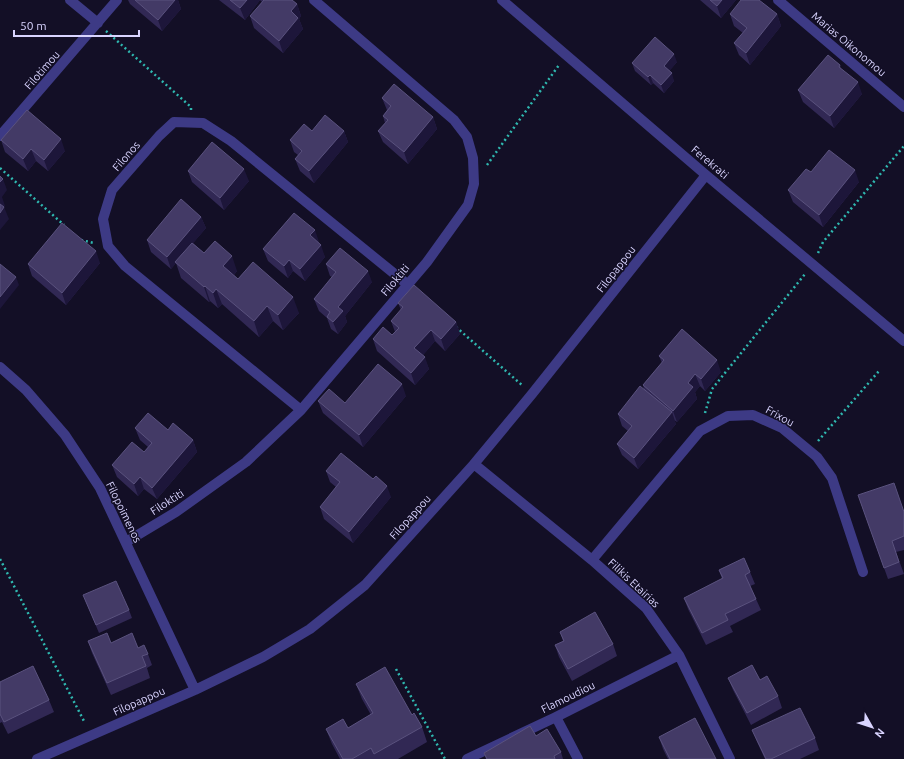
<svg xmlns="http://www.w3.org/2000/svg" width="904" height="759" font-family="Ubuntu,sans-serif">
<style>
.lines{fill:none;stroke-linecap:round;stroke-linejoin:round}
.path{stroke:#2fb8b0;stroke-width:2.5;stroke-dasharray:2 3;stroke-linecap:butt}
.minor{stroke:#3d3a85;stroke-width:10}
.wall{fill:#312854}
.shaded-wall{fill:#1d163a}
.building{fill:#433a66;stroke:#5a527e}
.labels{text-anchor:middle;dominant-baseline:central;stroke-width:3;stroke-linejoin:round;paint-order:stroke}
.street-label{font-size:11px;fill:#d9d4ff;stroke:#130f26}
</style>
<rect width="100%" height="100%" fill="#130f26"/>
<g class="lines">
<!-- path -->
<path class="path" d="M106,31L191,107V110
M487,165L559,65
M0,168L64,225
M81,240L94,243
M818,253L823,242L904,146
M456,327L523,386
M705,413L712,389L805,274
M818,441L879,371
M0,559L85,723
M396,669L445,759"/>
<!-- minor -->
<path class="minor" d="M70,0L98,23
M502,0L706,175L904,341
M778,0L904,107
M0,136L117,0
M0,367L26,390L65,435L100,488L195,690
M301,410L125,266L108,246L103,219L112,190L159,136L174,122L203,123L231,141L407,284
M474,464L592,560L646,608L679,655L730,759
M126,542L176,512L246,462L301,410L427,262L468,205L474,184L473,158L467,137L454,120L314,0
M592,560L700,431L728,416L753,415L782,428L817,457L832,478L863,572
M556,717L578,759
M37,759L195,690L263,657L310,629L365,585L474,464L532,394L706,175
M467,759L556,717L679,655"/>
</g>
<!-- wall -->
<path class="wall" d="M128,0H178L181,9L162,31L130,4Z
M219,0H292L297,4L301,16L299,19L303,29L283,53L254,28L250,16L262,2L260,0L245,20Z
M700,0H736L721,18Z
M730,14H777L781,26L750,65L739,55L734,43L743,33L734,26Z
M677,62L669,71L674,81L664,93L653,83L651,85L635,71L632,63Z
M840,65L841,69L862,94L834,128L803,102L798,90Z
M382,98L433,117L437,129L408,164L383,142L378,131L385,123L383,116L387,110Z
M312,131H344L348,142L314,183L300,171L295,159L298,155L294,152L290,140Z
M1,140L65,151L48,171L36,161L28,171L5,152Z
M188,171L249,181L224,210L192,182Z
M811,172L859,182L823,227L793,202L788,190Z
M201,217L206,228L193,243L204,253L237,271L234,275L238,279L299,313L283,330L273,321L259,337L222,304L218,308L210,301L209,302L181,278L176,263L171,269L151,252L147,240Z
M319,242L318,243L325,257L305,281L293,271L288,278L268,261L263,249Z
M100,263L66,305L32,276L28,264Z
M326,264L372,282L345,316L347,322L338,334L331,329L327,318L319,311L314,299L332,277L330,276Z
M398,303L456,322L460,334L445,351L435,341L423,355L429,369L415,385L377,351L373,339L392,335L395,332L391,321L401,310Z
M659,356L721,372L705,391L700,386L695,392L697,399L677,422L674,420L676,424L638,469L622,455L617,444L628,431L622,426L618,414L644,390L643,385L662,363Z
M406,396L363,447L323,413L318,401L345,403Z
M135,428L168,430L193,440L197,452L157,499L144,489L138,496L117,477L112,465L144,452L148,447L140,440Z
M326,471L391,497L353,543L324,519L320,507L336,487L330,482Z
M858,495L904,512V550L896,552L904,574L888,579Z
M719,570L750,572L755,584L750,586L756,599L761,610L730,626L733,632L706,645L688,609L684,598L722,579Z
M83,595L129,610L132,618L99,633Z
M560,632L613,644L617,656L572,681L559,657L555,645L563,641Z
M88,641L111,643L138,648L148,654L152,665L147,668L150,678L111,695L92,653Z
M728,678L760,680L778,696L782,708L751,725L733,690Z
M0,682L49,700L54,712L8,734L2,722L0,723Z
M356,684L412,715L422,727L427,742L398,759H340L332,744L326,729L348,728L371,715L362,699Z
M752,730L815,738L819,750L800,759H765L757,742Z
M536,736L561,752L563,759H486L484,753Z
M659,737L716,759H668L663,749Z"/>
<!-- shaded-wall -->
<path class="shaded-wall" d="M172,0H178L181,9L162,31L158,20Z
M247,0H260L245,20L240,8Z
M722,0H736L721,18L717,6Z
M297,4L301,16L299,19L303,29L283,53L279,41L291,11Z
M777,14L781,26L750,65L746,53Z
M674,54L677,62L667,74L664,66Z
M672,73L674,81L664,93L661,85Z
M650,75L653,83L651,85L648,77Z
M858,82L862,94L834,128L830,116Z
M433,117L437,129L408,164L404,152Z
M344,131L348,142L314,183L309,171Z
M61,139L65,151L48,171L44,160Z
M31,149L36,161L28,171L23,159Z
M244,169L249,181L224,210L220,198Z
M855,170L859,182L823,227L819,215Z
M3,179L7,190L2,197L5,206L0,212V182Z
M4,207L9,219L0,230V213Z
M201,217L206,228L171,269L167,257Z
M315,230L319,242L314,247L310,235Z
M321,245L325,257L305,281L300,269Z
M96,251L100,263L66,305L62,293Z
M232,256L237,271L229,281L223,266Z
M289,260L293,271L288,278L284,266Z
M368,271L372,282L345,316L347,322L338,334L333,322L338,307Z
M16,277L19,285L0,309V297Z
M205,286L210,301L209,302L204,287Z
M216,289L222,304L218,308L213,293Z
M293,297L299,313L283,330L278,315Z
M267,306L273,321L259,337L254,321Z
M456,322L460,334L445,351L441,339Z
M431,330L435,341L419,360L414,348Z
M425,357L429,369L415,385L411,373Z
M717,360L721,372L705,391L701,379Z
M695,374L700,386L695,392L697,399L677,422L673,411L688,383Z
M402,384L406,396L363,447L359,435Z
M672,412L676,424L638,469L634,458Z
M193,440L197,452L157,499L152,488Z
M140,477L144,489L138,496L134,484Z
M387,486L391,497L353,543L349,532Z"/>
<!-- building -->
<path class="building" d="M135,0H175L158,20Z
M230,0H247L240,8Z
M264,0H292L297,4L291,11L298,18L279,41L250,16Z
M710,0H722L717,6Z
M741,0H759L777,14L746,53L734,43L747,28L730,14Z
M655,37L674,54L664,66L672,73L661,85L650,75L648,77L632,63Z
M828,55L840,65L839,67L858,82L830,116L798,90Z
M394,84L433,117L404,152L378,131L388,120L383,116L391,106L382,98Z
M27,110L61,139L44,160L31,149L23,159L1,140Z
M325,115L344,131L309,171L295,159L302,151L290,140L304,124L312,131Z
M212,142L244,169L220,198L188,171Z
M829,150L855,170L819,215L788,190L806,169L811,172Z
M0,176L3,179L0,182Z
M181,199L201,217L167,257L147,240Z
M0,204L4,207L0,213Z
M294,213L315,230L310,235L321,245L300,269L289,260L284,266L263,249Z
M62,223L96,251L62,293L28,264Z
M215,241L232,256L223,266L238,279L253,262L293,297L278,315L267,306L254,321L216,289L213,293L205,286L204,287L175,262L192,243L204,253Z
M340,248L368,271L338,307L343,311L333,322L327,317L330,312L314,299L336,272L326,264Z
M0,264L16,277L0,297Z
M414,285L456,322L441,339L431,330L414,348L425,357L411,373L373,339L383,327L392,335L399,328L391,321L403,307L398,303Z
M682,329L717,360L701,379L695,374L688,383L693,387L673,411L643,385L664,360L659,356Z
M378,364L402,384L359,435L318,401L329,389L345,403Z
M640,386L672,412L634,458L617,444L632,426L618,414Z
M148,413L168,430L173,423L193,440L152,488L140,477L134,484L112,465L132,442L144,452L152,443L135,428Z
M341,453L373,479L376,476L387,486L349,532L320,507L340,482L326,471Z
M894,483L904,512V536L892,541L899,562L884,568L858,495Z
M744,558L750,572L745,575L756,599L725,614L728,620L702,633L684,598L723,578L719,570Z
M116,581L129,610L96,625L83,595Z
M595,612L613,644L568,669L555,645L564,641L560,632Z
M107,633L111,643L132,633L138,648L144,645L148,654L142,656L146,666L107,683L88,641Z
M752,665L760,680L767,676L778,696L747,713L728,678Z
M33,666L49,700L4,722L0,714V682Z
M385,667L412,715L414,713L422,727L374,754L371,748L352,759H343L326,729L343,719L348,728L373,713L356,684Z
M800,708L815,738L771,759H766L752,730Z
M695,718L716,759H670L659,737Z
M530,726L536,736L547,729L561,752L554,756L555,759H487L484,753Z"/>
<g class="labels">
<!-- street labels -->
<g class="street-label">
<text transform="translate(849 44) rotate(40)">Marias Oikonomou</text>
<text transform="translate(42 70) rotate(-49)">Filotimou</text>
<text transform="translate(126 156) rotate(-49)">Filonos</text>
<text transform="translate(710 162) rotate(40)">Ferekrati</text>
<text transform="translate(616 269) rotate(-52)">Filopappou</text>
<text transform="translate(395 280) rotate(-50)">Filoktiti</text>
<text transform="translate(780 416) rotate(29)">Frixou</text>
<text transform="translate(167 502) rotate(-33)">Filoktiti</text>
<text transform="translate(124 512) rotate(64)">Filopoimenos</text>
<text transform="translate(410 517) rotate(-48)">Filopappou</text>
<text transform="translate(634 583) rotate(43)">Filikis Etairias</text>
<text transform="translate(568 697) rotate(-26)">Flamoudiou</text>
<text transform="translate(139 701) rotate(-24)">Filopappou</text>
</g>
</g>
<!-- north arrow -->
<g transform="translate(872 727) rotate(129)" stroke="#130f26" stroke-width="3" paint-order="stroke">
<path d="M0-3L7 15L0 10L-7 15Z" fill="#d9d4ff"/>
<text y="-6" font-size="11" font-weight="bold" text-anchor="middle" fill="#d9d4ff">N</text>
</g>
<!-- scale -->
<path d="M14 30v6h125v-6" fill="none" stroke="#d9d4ff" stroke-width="2"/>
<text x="20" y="30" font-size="12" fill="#d9d4ff" stroke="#130f26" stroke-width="3" paint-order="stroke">50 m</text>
</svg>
